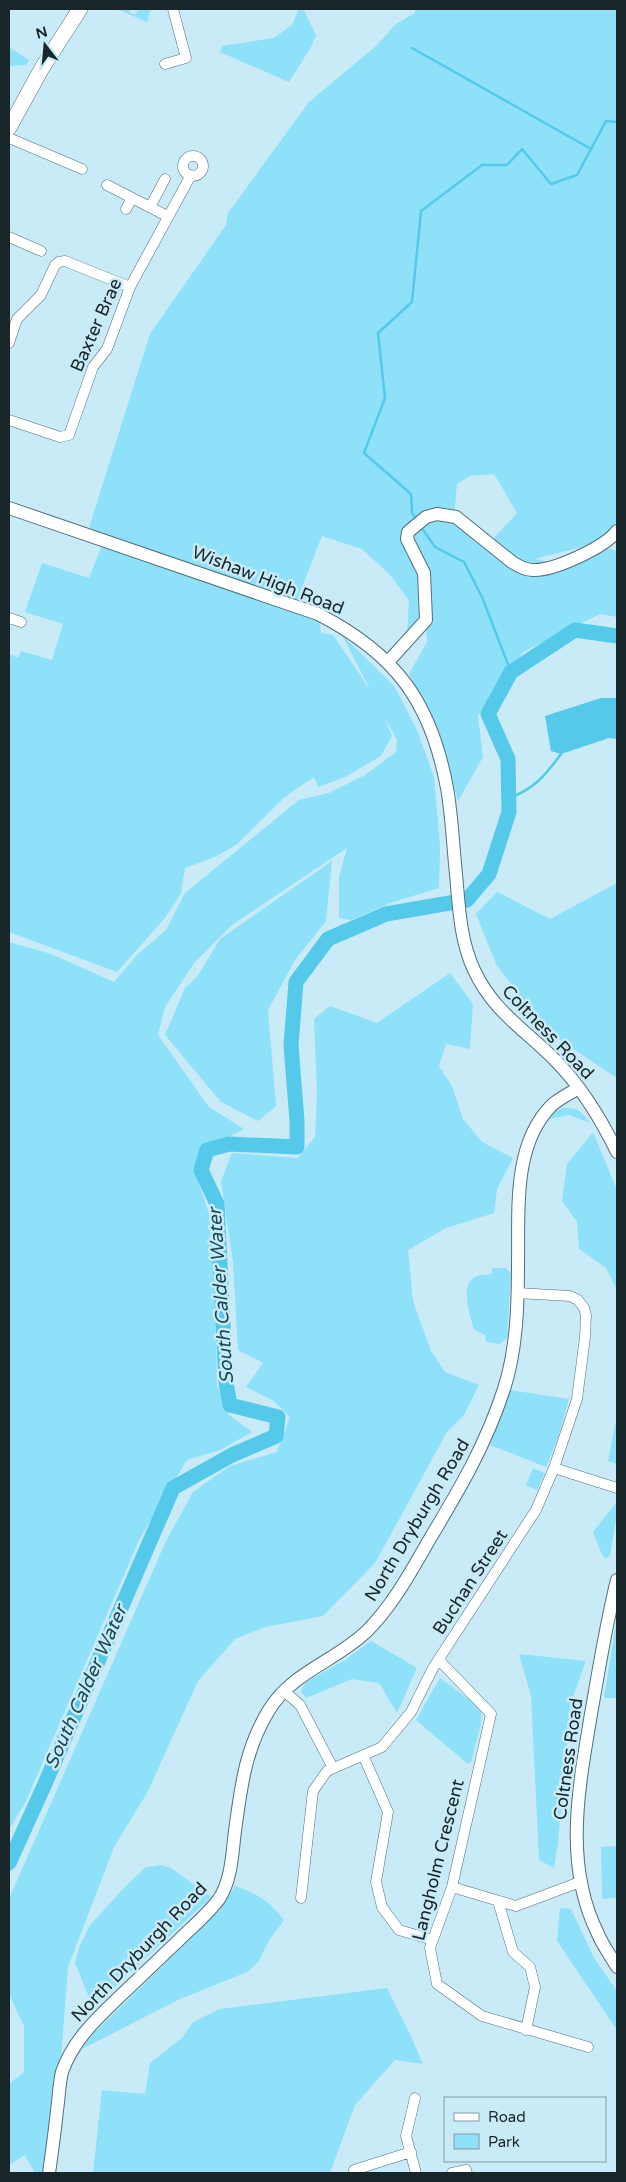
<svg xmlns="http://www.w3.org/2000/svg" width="626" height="2182" font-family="'Varela Round',sans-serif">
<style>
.green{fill:#8fe0f9;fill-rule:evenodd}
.water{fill:#54c9ea}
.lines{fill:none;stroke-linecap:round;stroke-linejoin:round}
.stream{stroke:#54c9ea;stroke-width:2.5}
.river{stroke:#54c9ea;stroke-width:15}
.minor-casing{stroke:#50707a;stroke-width:11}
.tertiary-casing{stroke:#50707a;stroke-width:14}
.secondary-casing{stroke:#50707a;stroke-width:16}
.minor{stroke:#fff;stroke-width:10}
.tertiary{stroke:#fff;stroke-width:12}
.secondary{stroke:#fff;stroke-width:15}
.labels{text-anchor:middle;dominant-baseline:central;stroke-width:5;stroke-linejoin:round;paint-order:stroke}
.street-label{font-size:18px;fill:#18262a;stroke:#c8ebf7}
.water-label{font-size:19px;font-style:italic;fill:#174957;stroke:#c8ebf7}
</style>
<rect width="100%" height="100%" fill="#c8ebf7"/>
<!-- green -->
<path class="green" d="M117,9H130L129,12L135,15L139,9H151L147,22Z
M299,9L304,11L316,35L311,47L289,82L220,52L222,46L274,38L292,25Z
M415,9H617V521C599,549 564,550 535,559L567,566L607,548L617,551V617L600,614L523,652L478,716L483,757L458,801L438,729L409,674L427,642L426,621L407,635L409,600L390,575L362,549L322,536L295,605L318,614L321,633L333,635L371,691L342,635L395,687L417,730L434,777L440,846L439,888L393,902L351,920L339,918V877L347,848L232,925L195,962L165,1007L158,1035L209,1107L244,1129L202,1150L194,1168L209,1214L214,1274L217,1386L229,1415L252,1432L220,1450L187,1460L140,1538L26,1801L9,1830V942L51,954L114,982L138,954L166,930L185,893L299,800L329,793L365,775L396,752L397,740L385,718L392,736L381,756L345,777L318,787L314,777L286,796L236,845L217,856L185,868L181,893L165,918L117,972L9,932V654L18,658L21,651L52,660L63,624L25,612L42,563L89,578L102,545L87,534L150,334L226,225L228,213L309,102L376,46L396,24L415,13ZM494,474L517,513L489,543L456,517L455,505L457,484L470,476Z
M9,47L29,60L26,65L9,66Z
M332,861L326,921L295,960L268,1010L276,1106L258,1121L221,1102L165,1035L185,988L197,977L220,939Z
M617,883V1078L546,1031L496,964L476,914L497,892L550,919Z
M450,973L473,1004L470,1049L446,1044L439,1066L452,1086L463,1119L482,1142L513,1158L497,1189L494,1213L446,1228L408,1250L413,1301L431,1351L445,1372L479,1385L464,1415L447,1432L375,1563L323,1616L265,1627L235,1639L198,1681L147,1793L114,1847L68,1967L60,2072L47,2173H35L25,2155L9,2165V2084L24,2072V2026L9,1994V1899L166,1541L193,1492L230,1466L277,1452L290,1417L274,1401L246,1387L263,1363L238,1350L233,1262L221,1181L232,1153L298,1158L315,1137L317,1090L314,1019L330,1006L377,1023Z
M563,1108C577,1107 581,1111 590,1123L569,1115L549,1119L555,1111Z
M593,1132L617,1190V1290L606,1268L579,1249L577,1222L562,1201L567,1164Z
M492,1268H506L511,1274L507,1338L500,1344L486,1342L485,1335L474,1329C470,1317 461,1289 472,1279C477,1274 485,1275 492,1274Z
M510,1390L569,1399L558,1438L546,1467L490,1445Z
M617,1416V1464L608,1461Z
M533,1468L545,1473L537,1490L526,1485Z
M616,1503L617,1513L610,1556L607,1558L603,1557L593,1532Z
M617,1618V1698H604Z
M371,1641L417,1668L397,1713L379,1683L352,1679L306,1698L301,1691L306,1682L345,1660Z
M519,1654L586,1661L571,1702L558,1842L554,1868L539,1860L531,1696Z
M440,1678L481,1708V1724L471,1762L468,1764L416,1720Z
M617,1846V1898L602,1899L601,1847Z
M162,1865L171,1868L211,1897L93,2007L75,1963L80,1945L90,1925L123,1889L146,1867Z
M235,1886C258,1894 269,1901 284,1920L270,1939L258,1962L247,1972L180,1999L82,2049L95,2032L219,1911Z
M560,1908L571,1909L594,1958L617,1991V2030L557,1941Z
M387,1988L410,2034L423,2064L395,2060L355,2105L330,2173H93L102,2090L145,2094L150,2063L182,2038L193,2022L220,2009Z"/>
<!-- water -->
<path class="water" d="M601,698H617V739L609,738L561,754L551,751L545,716Z"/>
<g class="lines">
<!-- stream -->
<path class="stream" d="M412,48L591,149
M417,520L412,513L411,494L364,453L385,398L378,333L412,302L421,211L482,165H507L522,149L551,184L577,175L606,121L617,122
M421,527L435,547L464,562L482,597L511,672
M508,799C535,788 544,777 561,754"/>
<!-- river -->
<path class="river" d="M9,1863L44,1786L173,1488L232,1455L276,1436L278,1417L230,1405L226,1383L217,1204L201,1170L207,1150L229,1144L297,1147V1121L291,1045L296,982L328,939L386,914L467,900L489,874L509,812L508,759L488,714L511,672L575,630L617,636"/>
<!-- minor casing -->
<g class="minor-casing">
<path id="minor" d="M165,64L186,58L173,9
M9,138L82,169
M183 166a10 10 0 1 1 20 0a10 10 0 1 1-20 0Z
M107,185L167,216
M150,207L165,179
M126,209L132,198
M9,237L41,251
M9,343L17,319L41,295L55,265L59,262L65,261L130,287
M9,420L60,437L69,435L93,367L107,349L130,287L191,175
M9,618L21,622
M554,1468L617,1488
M439,1660L491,1714L452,1887L430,1948L437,1984L482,2016L588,2047
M284,1691L300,1705L333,1768
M363,1755L388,1812L376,1882L382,1907L399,1930L433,1940
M452,1887L516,1906L580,1882
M301,1898L313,1791L327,1771L382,1747L411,1712L433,1668L536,1510L554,1468L577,1399L585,1337L586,1315L584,1308L578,1300L570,1296L517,1293
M498,1901L513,1952L530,1967L535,1987L526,2030
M415,2098L406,2136L416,2173
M355,2173L354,2170L411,2152
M452,2173L466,2170L467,2173"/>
</g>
<!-- tertiary casing -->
<g class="tertiary-casing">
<path id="tertiary" d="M9,508L318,614C396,654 431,702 447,788C452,816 453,846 456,874C459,907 460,940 474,970C493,1011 524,1029 554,1059C581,1086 601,1119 617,1152
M388,662L426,620L424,573L407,539L408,532L426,517L437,514L456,517L512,562C518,566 525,570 533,570C554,571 605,547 617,531
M617,1580C606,1624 599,1669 591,1714C579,1787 563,1864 598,1934C603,1946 611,1956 617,1967
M49,2173C52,2152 55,2131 57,2110C59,2098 59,2084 62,2072C72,2043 93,2022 115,2001C136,1981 158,1960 179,1940C192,1927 208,1914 219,1899C232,1879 232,1854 235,1831C241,1787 245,1749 269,1710C292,1672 336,1661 367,1631C393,1605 410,1573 428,1542C459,1490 485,1447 504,1389C517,1349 518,1304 518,1263C519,1211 512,1145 552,1105C560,1098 570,1093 579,1088"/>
</g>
<!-- secondary casing -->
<g class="secondary-casing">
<path id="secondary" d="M9,128L42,68L80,9"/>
</g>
<!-- minor -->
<use href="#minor" class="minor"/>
<!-- tertiary -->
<use href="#tertiary" class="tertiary"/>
<!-- secondary -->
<use href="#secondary" class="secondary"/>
</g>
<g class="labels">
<!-- street labels -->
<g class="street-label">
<text transform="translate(96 325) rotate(-66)">Baxter Brae</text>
<text transform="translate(268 580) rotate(21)">Wishaw High Road</text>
<text transform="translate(548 1032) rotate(46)">Coltness Road</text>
<text transform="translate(417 1520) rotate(-59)">North Dryburgh Road</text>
<text transform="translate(470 1582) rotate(-57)">Buchan Street</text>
<text transform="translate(568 1759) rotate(-82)">Coltness Road</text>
<text transform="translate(438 1860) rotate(-76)">Langholm Crescent</text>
<text transform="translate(139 1952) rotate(-46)">North Dryburgh Road</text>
</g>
<!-- water labels -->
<g class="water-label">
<text transform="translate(221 1296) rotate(-94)">South Calder Water</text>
<text transform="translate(86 1687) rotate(-66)">South Calder Water</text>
</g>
</g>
<!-- border -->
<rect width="626" height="2182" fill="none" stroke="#18262a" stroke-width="20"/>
<!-- legend -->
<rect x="444" y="2097" width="162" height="65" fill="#c8ebf7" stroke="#829ca5"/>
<rect x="454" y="2113" width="25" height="8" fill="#ffffff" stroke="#829ca5"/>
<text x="488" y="2122" font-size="15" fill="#18262a">Road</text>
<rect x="454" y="2134" width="25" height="15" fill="#8fe0f9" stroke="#829ca5"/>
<text x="488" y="2147" font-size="15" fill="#18262a">Park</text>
<!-- north arrow -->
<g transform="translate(45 45) rotate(344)" stroke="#c8ebf7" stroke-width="4" paint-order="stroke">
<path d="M0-4L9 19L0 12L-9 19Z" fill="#18262a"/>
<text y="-8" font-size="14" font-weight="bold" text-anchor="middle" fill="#18262a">N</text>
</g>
</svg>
